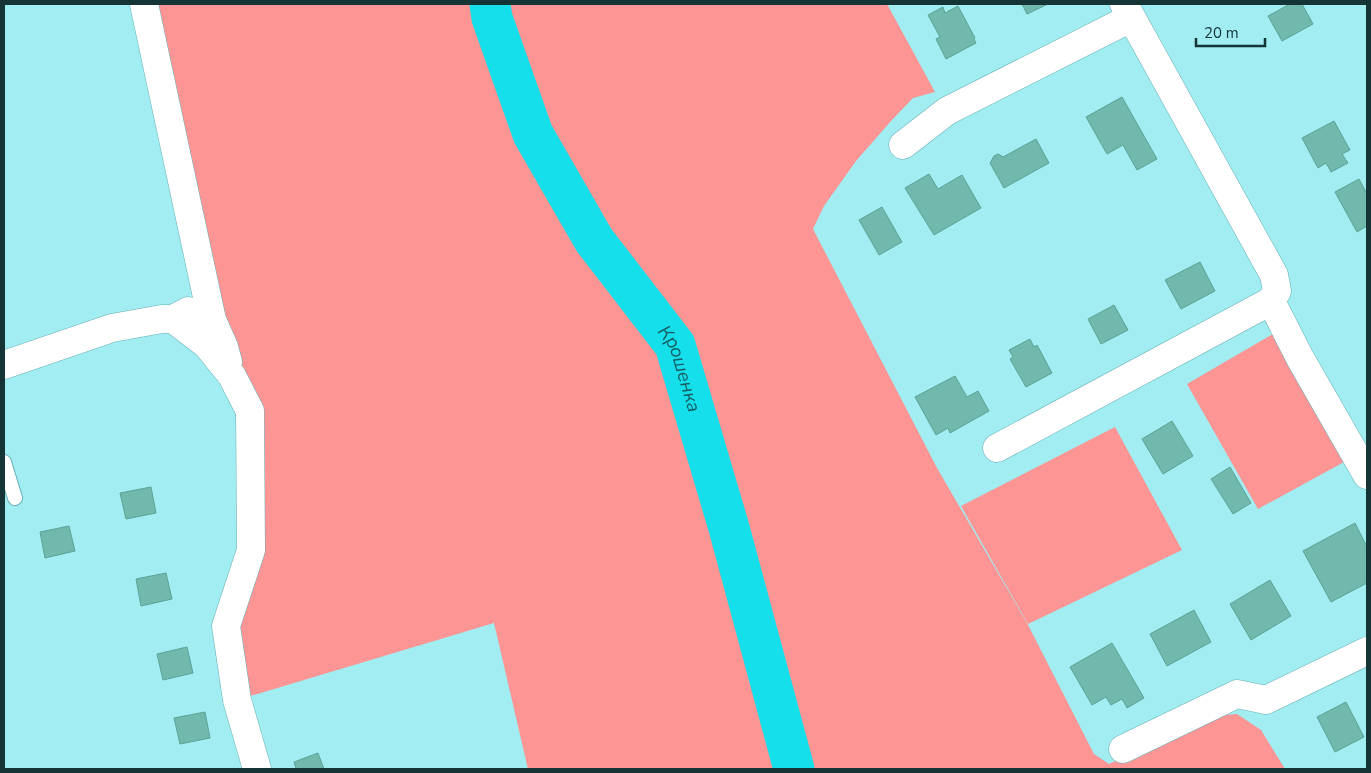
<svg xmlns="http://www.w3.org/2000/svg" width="1371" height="773" font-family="'Nunito Sans',sans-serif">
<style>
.green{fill:#fc9593}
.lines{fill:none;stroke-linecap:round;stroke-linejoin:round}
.river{stroke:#14dfeb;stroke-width:41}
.building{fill:#72b9ad;stroke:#5ba296}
.lane-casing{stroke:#65afb5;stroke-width:16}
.street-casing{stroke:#65afb5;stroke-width:29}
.lane{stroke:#fff;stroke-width:14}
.street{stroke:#fff;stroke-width:28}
.labels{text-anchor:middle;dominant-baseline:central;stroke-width:5;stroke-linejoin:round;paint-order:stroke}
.water-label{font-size:19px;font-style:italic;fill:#155d61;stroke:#a1edf2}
</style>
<rect width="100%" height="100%" fill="#a1edf2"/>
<!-- green -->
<path class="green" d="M144,4H887L935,92L913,98L891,121L856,161L824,206L813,229L937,468L1027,623L1094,754L1109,764L1213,716L1237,714L1261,730L1285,769H528L494,623L237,700L226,626L251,550L250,411L232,376Z
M1273,334L1344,462L1258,509L1187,384Z
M1115,427L1182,550L1028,624L961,506Z"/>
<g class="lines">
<!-- river -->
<path class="river" id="s1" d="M490,4L492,18L533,134L594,240L675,345L729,528L794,769"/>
</g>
<!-- building -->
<path class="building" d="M1022,4H1048L1027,14Z
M1290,4H1302L1313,24L1282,41L1268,16Z
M958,6L975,38L974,39L976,43L946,59L936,39L940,37L928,15L943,7L945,13Z
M1122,97L1157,159L1137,170L1123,145L1107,154L1086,117Z
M1334,121L1350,150L1342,154L1348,163L1331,172L1326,163L1318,168L1302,138Z
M1036,139L1049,163L1004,188L990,163L994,156L998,154L1003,157Z
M929,174L938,189L962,175L981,208L934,235L905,188Z
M1359,179L1366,192L1367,191V226L1357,232L1335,192Z
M882,207L902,242L879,255L859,220Z
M1200,262L1215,291L1181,309L1165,280Z
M1114,305L1128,330L1101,344L1088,319Z
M1030,339L1034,347L1037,345L1052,373L1026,387L1010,359L1013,357L1009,350Z
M955,376L967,397L978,391L989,411L950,433L948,428L936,435L915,397Z
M1172,421L1193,456L1163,474L1142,439Z
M1230,467L1251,503L1233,514L1211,479Z
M151,487L156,513L126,519L120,493Z
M1355,523L1367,547V583L1331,602L1303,551Z
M69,526L75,551L45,558L40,532Z
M166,573L172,599L141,606L136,579Z
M1270,580L1291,616L1251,640L1230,604Z
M1194,610L1211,642L1167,666L1150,634Z
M1112,643L1144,698L1127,708L1122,699L1111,705L1106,697L1092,705L1070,667Z
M187,647L193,673L163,680L157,654Z
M1346,702L1364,737L1335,752L1317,717Z
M205,712L210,738L180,744L174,718Z
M318,753L324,769H296L294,762Z"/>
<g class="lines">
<!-- lane casing -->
<g class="lane-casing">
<path id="lane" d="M4,462L15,498"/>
</g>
<!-- street casing -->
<g class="street-casing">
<path id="street" d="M144,4L212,320L224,347L228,362
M903,145L947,111L1131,18
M1271,301L1300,358L1367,475
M173,319L207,345L232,376L250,411L251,550L226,626L237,700L257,769
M4,365L112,328L162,319H173L188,311
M997,448L1271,301L1277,291L1274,275L1124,4
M1123,749L1237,694L1266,700L1367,651"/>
</g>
<!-- lane -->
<use href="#lane" class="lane"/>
<!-- street -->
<use href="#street" class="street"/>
</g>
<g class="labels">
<!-- water labels -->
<g class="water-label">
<text stroke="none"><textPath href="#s1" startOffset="416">Крошенка</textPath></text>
</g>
</g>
<!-- border -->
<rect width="1371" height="773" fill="none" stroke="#143436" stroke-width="10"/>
<!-- scale -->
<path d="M1196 38v8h69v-8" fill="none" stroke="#143436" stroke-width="2.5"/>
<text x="1204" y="38" font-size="15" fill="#143436" stroke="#a1edf2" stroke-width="4" paint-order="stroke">20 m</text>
</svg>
